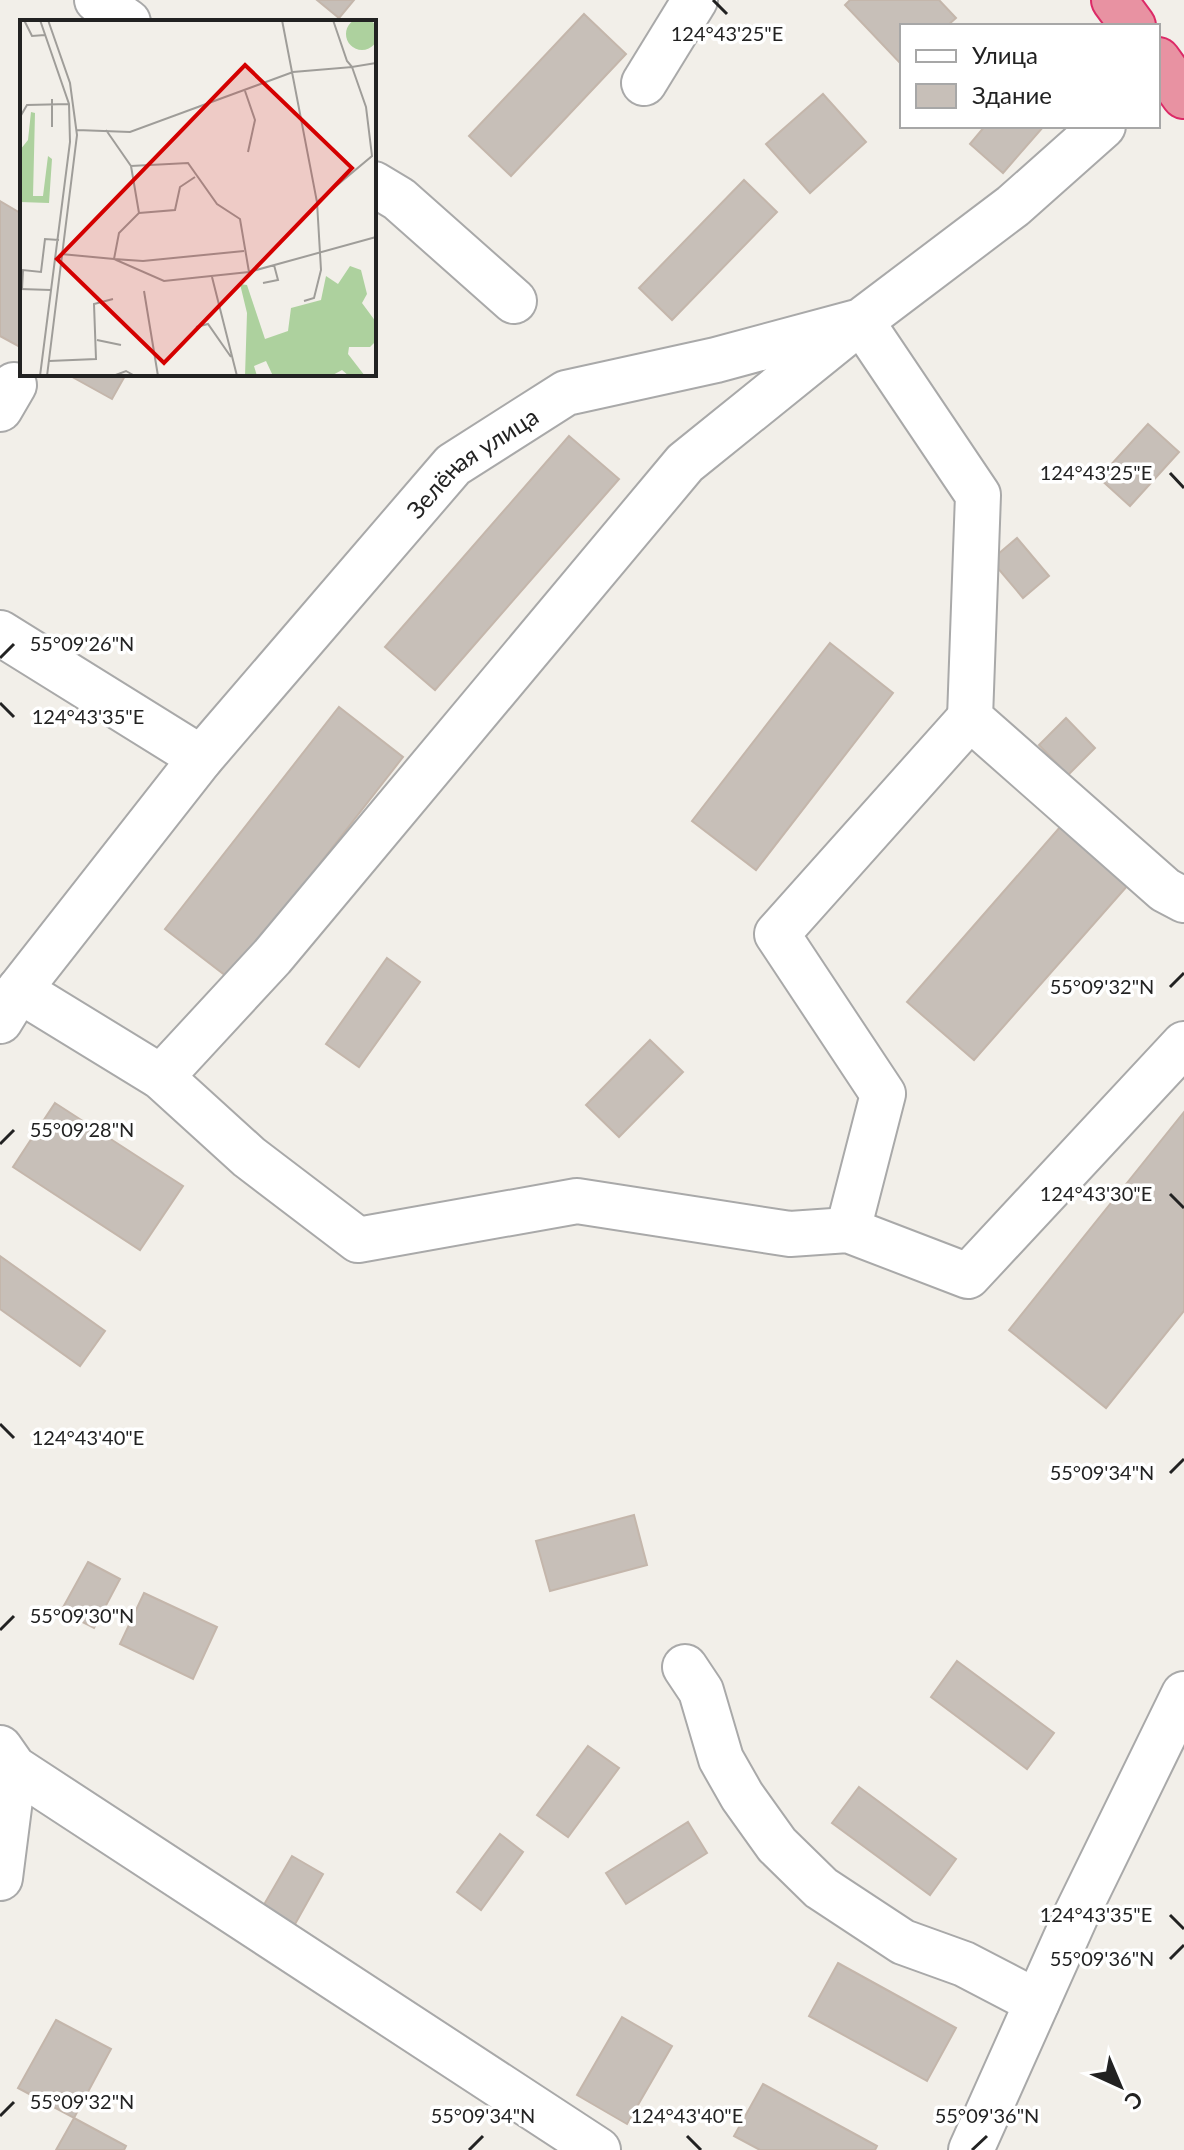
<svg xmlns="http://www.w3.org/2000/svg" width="1184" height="2150" font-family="Lato,sans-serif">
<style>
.building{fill:#c7bfb8;stroke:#c4b6ab;stroke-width:2}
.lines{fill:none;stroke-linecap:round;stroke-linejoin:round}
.minor-casing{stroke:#a9a9a9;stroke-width:48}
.highway-casing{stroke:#dc2a67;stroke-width:48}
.minor{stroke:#fff;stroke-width:44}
.highway{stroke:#e892a2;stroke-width:44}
.ticks{fill:none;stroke:#222;stroke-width:3}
.labels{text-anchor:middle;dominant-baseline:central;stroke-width:7;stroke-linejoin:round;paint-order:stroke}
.street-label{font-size:24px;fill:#222;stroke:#fff}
.inset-road{fill:none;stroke:#9f9d99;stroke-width:2}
.view{fill:#d40000;fill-opacity:0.15;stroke:#d40000;stroke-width:4}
.inset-edge{fill:none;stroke:#222;stroke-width:4}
.ticks-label{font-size:20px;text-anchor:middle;fill:#222;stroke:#fff;stroke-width:7;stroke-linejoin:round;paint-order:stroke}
</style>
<rect width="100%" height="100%" fill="#f2efe9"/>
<!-- building -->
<path class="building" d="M317,0H354L339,18Z
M850,0H939L956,18L947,26H902V65L845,5Z
M584,14L626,54L511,176L469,136Z
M823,94L866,142L810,193L766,144Z
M985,126H1044L1003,173L970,144Z
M744,180L777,212L672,320L639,288Z
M0,201L22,214V348L0,336Z
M67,374H126L112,399Z
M1148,424L1179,452L1130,506L1099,478Z
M569,436L619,479L435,690L385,647Z
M1017,538L1049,576L1023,598L991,560Z
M830,643L893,693L756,870L692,821Z
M339,707L403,757L230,979L165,929Z
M1066,718L1095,748L1068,775L1039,745Z
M1061,826L1128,885L974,1060L907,1002Z
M387,958L420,982L359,1067L326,1044Z
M650,1040L683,1072L619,1137L586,1105Z
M55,1103L183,1186L140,1250L13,1167Z
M1184,1112V1311L1106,1408L1009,1330Z
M0,1256L105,1331L80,1366L0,1309Z
M634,1515L647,1565L550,1591L536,1541Z
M88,1562L120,1579L94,1628L61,1611Z
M144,1593L217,1627L193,1679L120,1644Z
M957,1661L1054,1733L1027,1769L931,1697Z
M588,1746L619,1768L568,1837L537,1815Z
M859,1787L956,1859L930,1895L832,1823Z
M688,1822L707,1853L626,1904L606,1873Z
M500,1834L523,1852L481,1910L457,1892Z
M292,1856L323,1874L294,1926L262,1908Z
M838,1963L956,2028L927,2081L809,2016Z
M622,2017L672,2046L627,2124L577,2095Z
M56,2020L111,2049L74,2118L18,2088Z
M763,2084L877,2146L875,2150H760L734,2136Z
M74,2118L126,2146L124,2150H56Z"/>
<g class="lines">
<!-- minor casing -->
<g class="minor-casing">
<g id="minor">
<path d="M97,0L128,22"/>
<path d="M644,83L695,0"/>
<path d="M374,184L399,199L514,301"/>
<path d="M0,409L14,385"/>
<path d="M0,633L201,758"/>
<path d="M19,990L161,1077L249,1157L358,1240L577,1201L790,1234L848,1230L968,1276L1184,1044"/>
<path id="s1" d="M0,1021L19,990L201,758L453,465L566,393L716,360L861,321L1013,206L1103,126"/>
<path d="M161,1077L272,957L685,463L861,321L978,495L970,718L1165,890L1184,900"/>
<path d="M848,1230L883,1094L777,934L970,718"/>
<path d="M685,1667L701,1691L721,1759L742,1796L777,1845L821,1888L903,1942L964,1964L1037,2002"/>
<path d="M0,1748L14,1768L598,2150"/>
<path d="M0,1878L14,1768"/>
<path d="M971,2150L1077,1913L1184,1694"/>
</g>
</g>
<!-- highway casing -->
<g class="highway-casing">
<path id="highway" d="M1114,0L1133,26
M1158,60L1184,96"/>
</g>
<!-- minor -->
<use href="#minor" class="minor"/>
<!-- highway -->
<use href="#highway" class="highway"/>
</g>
<!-- ticks -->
<path class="ticks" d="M713,0L727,14M1170,473L1184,488M0,658L14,644M0,703L14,717M1170,987L1184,973M0,1144L14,1130M1170,1194L1184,1208M0,1424L14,1438M1170,1473L1184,1459M0,1630L14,1616M1170,1915L1184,1929M1170,1959L1184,1945M0,2116L14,2102M687,2136L701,2150M469,2150L483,2136M972,2150L987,2136"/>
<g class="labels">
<!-- street labels -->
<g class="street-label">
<text stroke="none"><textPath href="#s1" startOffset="734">Зелёная улица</textPath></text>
</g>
</g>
<!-- overview -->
<g transform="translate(20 20)">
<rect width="356" height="356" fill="#f2efe9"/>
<path d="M326 14a16 16 0 1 1 32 0a16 16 0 1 1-32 0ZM11,92L15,93L13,176H23L28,136L32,139L29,183L0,182V130L8,120ZM330,246L341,250L347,274L342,283L356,302V321L350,327H329L328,334L345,356H329L322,350L311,356H253L246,341L234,346L237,356H225L227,293L220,264L227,265L245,319L268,311L271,288L301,280L306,256L318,264Z" fill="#add19e"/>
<path class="inset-road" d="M4,0L12,16L25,15M262,0L297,182L301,250L294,278L284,281M313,0L327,41L332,47L356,43M225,71L235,100L228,132M0,97L7,85L49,84M32,107V79M57,110L110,112L273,52L332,47L346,87L352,136L297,182M86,110L111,146L168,143L197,184L220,199L229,252M111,146L119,193L99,213L94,239L123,241L224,231M119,193L155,190L160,167L175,157M41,234L94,239L144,261L229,252L356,217M192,257L217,356M243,263L258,260L254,245M0,269L31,270M2,269L3,250L21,252L25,219L39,220M124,271L138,356M176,307L188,304L211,337M77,320L101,325M29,341L76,339L74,284L93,279M20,356L50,122L49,84L20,0M27,356L57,115L50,63L28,0M93,356L106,351L115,356"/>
<path class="view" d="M225,45L332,148L144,343L37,239Z"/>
<rect width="356" height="356" class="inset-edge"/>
</g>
<g class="ticks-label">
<text x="727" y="41">124°43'25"E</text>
<text x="1096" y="480">124°43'25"E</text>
<text x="82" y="651">55°09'26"N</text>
<text x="88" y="724">124°43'35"E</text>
<text x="1102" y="994">55°09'32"N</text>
<text x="82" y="1137">55°09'28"N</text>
<text x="1096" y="1201">124°43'30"E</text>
<text x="88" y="1445">124°43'40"E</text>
<text x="1102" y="1480">55°09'34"N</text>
<text x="82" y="1623">55°09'30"N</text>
<text x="1096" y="1922">124°43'35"E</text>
<text x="1102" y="1966">55°09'36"N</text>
<text x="82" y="2109">55°09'32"N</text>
<text x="687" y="2123">124°43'40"E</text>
<text x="483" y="2123">55°09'34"N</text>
<text x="987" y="2123">55°09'36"N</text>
</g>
<!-- legend -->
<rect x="900" y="24" width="260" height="104" fill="#ffffff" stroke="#a7a7a7" stroke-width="2"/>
<rect x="916" y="50" width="40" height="12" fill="#ffffff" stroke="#a7a7a7" stroke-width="2"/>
<text x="972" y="64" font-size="24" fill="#222222">Улица</text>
<rect x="916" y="84" width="40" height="24" fill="#c7bfb8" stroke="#a7a7a7" stroke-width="2"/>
<text x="972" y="104" font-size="24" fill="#222222">Здание</text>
<!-- north arrow -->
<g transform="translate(1120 2086) rotate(136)" stroke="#ffffff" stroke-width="6" paint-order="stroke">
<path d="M0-6L14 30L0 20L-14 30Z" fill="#222222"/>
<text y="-12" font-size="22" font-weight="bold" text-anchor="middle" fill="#222222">С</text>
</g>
</svg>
